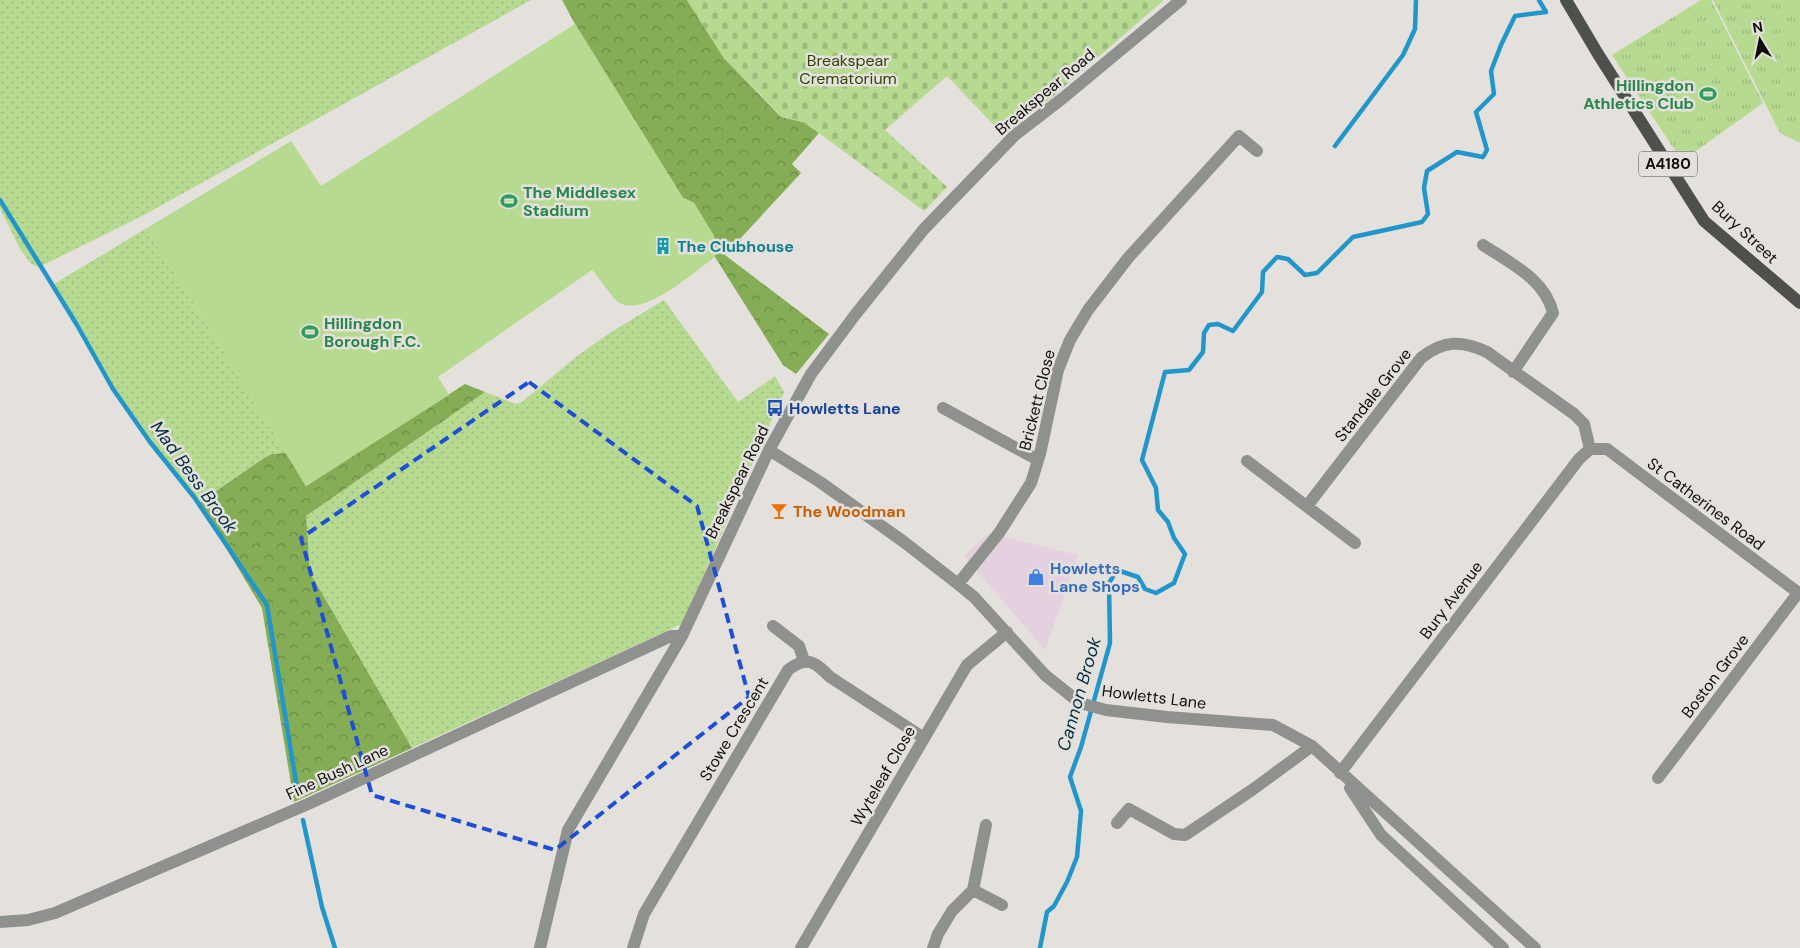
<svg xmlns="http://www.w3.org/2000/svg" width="1800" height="948" font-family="'DM Sans',sans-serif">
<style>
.commercial{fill:#e4d0df}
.grass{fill:url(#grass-dots)}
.forest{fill:url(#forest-crowns)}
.cemetery{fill:url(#cemetery-stones)}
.park{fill:url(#park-tufts)}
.pitch{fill:#b7da91}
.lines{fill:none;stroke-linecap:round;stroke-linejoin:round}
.stream{stroke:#2196ca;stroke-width:4.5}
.minor{stroke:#8f918f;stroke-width:12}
.major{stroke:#4d504d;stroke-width:12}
.marked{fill:none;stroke:#1d4ed8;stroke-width:4;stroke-dasharray:10 6;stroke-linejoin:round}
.labels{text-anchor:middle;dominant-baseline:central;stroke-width:5;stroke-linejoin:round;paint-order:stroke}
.shield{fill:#e4e0dc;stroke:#4f4d4b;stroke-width:1}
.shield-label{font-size:15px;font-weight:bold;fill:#0f0e0d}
.park-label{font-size:16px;fill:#2e4706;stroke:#e4e0dc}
.leisure-label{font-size:16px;font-weight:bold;fill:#27864d;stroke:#e4e0dc;text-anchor:start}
.street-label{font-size:16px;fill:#0f0e0d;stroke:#e4e0dc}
.culture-label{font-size:16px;font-weight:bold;fill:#0d838f;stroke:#e4e0dc;text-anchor:start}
.transit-label{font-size:16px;font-weight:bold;fill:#164399;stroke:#e4e0dc;text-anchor:start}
.food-label{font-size:16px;font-weight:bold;fill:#c56008;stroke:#e4e0dc;text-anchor:start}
.shop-label{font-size:16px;font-weight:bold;fill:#366cbe;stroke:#e4e0dc;text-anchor:start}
.water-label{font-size:18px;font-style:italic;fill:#002e43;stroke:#e4e0dc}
</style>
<defs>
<pattern id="grass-dots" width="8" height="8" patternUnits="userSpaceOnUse" patternTransform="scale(1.25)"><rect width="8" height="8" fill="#b7da91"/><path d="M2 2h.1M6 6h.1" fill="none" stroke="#9cba7c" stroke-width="1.8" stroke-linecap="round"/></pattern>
<pattern id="forest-crowns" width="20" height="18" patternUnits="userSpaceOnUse" patternTransform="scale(1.25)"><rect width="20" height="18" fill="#85ad56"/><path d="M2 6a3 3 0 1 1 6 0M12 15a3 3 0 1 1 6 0" fill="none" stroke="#6b8b46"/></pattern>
<pattern id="cemetery-stones" width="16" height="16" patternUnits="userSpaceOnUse" patternTransform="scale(1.25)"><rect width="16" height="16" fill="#b7da91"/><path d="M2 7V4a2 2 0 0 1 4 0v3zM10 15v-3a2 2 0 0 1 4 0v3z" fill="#9cba7c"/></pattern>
<pattern id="park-tufts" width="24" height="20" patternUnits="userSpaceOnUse" patternTransform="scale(1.25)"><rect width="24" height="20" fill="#b7da91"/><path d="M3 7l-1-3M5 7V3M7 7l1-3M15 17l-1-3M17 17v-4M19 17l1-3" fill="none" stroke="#9cba7c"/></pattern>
</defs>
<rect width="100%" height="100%" fill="#e4e0dc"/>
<!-- commercial -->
<path class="commercial" d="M989,533L1078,555L1045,650L964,556Z"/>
<!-- grass -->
<path class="grass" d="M0,0H531L142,216L39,267L31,264L19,247L0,208Z
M147,228L286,453L272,454L264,458L199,503L153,444L113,389L54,284Z
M664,300L738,402L775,376L784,392L682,624L412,748L309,573L306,516L485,392L516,404L522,402L576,357L608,334Z"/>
<!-- forest -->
<path class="forest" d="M562,0H687L724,58L781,117L803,122L819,133L792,164L801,173L725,255L829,334L796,374L783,365L715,257L714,236L694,203L683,198L575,24Z
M465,384L485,392L306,516L310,573L412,748L294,802L262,608L199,503L264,458L272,454L286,453L306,486Z"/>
<!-- cemetery -->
<path class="cemetery" d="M687,0H1164L1050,99L1002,134L947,76L885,130L947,187L924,211L819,133L803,122L782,117L724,58Z"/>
<!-- park -->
<path class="park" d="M1701,0H1711L1763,103L1682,161L1612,55Z
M1713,0H1800V143L1780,133Z"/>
<!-- pitch -->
<path class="pitch" d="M575,24L683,198L694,203L714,236L715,257C695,271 645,317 620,303C613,300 599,277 592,270L438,377L449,395L306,486L147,228L291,141L321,186Z"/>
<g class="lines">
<!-- stream -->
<path class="stream" d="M1335,146L1403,55L1415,29L1416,0
M0,200L77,325L113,389L150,442L194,497L267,605L298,794
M303,820L322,907L335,948
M1040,948L1047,912L1054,906L1067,882L1077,857L1081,811L1070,777L1081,747L1110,643L1109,583L1117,570L1138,577L1145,589L1156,593L1174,583L1185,554L1174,538L1168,522L1158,510L1156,488L1142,460L1165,372L1189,370L1203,352L1204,333L1209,325L1218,324L1233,331L1262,292L1263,272L1277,257L1288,259L1305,275L1317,273L1353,237L1422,222L1428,214L1424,188L1427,171L1457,152L1483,157L1487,150L1476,112L1494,94L1491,71L1501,45L1515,16L1546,12L1539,0"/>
<!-- minor -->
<path class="minor" d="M1483,245C1510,263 1545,279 1553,313L1513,372
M943,408L1038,460
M1590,449H1607L1800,594
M769,450L820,482L904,542L958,584L974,597L1045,675L1080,703L1106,710L1167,717L1273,725L1312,746L1535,948
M1247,461L1355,543
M1307,506L1421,358C1443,340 1462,340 1487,352L1574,414L1584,424L1590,449
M958,584L999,533L1031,483L1040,454L1058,370L1070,340L1088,310L1128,258L1239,136L1257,151
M773,626L799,646L804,661
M1340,773L1579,459L1590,449
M1658,778L1798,593
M1350,788L1381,835L1503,948
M1117,823L1129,809L1174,834L1185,835L1252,790L1312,746
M973,890L1002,905
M0,922L28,920L55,913L308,804L671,636H682
M540,948L568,830L682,636L769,450L811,374L855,315L924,229L1015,135L1063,98L1181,0
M633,948L644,914L788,670C807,655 815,662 830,677L924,738
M801,948L967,665L1007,632
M933,948L938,934L952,911L973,890L986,825"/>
<!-- major -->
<path class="major" d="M1566,0L1598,54L1704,221L1800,303"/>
</g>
<!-- marked area -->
<path class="marked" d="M529,382L697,506L749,697L555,850L372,795L301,538Z"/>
<!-- icons -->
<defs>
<g id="stadium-bare" transform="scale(1.35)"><path d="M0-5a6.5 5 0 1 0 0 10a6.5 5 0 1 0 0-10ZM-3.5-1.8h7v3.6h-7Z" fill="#2e9e5b" stroke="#e4e0dc" stroke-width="2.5" paint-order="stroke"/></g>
<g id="building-bare" transform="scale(1.35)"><path d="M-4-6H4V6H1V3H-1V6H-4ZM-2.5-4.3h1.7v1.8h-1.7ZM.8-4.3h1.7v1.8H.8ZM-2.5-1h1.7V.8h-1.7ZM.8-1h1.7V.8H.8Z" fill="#0f9aa8" stroke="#e4e0dc" stroke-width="2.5" paint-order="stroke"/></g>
<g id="bus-bare" transform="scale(1.35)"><path d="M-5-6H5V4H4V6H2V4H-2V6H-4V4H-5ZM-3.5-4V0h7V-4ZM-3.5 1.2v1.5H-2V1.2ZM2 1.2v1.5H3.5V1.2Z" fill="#1a4fb4" stroke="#e4e0dc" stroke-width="2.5" paint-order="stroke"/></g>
<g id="bar-bare" transform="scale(1.35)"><path d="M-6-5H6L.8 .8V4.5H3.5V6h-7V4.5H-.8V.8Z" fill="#e8710a" stroke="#e4e0dc" stroke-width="2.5" paint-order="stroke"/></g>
<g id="shop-bare" transform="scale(1.35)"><path d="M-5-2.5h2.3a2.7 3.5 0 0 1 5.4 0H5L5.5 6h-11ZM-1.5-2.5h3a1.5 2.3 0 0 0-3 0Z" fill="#3f7fe0" stroke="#e4e0dc" stroke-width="2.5" paint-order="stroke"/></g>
</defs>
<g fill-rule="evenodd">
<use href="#stadium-bare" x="1708" y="94"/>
<use href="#stadium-bare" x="509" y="201"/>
<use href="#building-bare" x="663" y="246"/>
<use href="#stadium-bare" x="310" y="332"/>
<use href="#bus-bare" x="775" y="408"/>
<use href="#bar-bare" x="779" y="511"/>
<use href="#shop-bare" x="1036" y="577"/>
</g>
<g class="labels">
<!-- shield labels -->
<rect class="shield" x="1639" y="151.5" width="58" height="25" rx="4"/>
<g class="shield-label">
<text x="1668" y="164">A4180</text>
</g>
<!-- park labels -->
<g class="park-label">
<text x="848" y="60">Breakspear<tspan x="848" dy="18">Crematorium</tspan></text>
</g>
<!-- leisure labels -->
<g class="leisure-label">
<text x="1694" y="85" text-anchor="end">Hillingdon<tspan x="1694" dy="18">Athletics Club</tspan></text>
<text x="523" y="192">The Middlesex<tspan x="523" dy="18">Stadium</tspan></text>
<text x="324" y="323">Hillingdon<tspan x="324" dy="18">Borough F.C.</tspan></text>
</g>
<!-- street labels -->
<g class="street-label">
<text transform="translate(1045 92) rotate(-40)">Breakspear Road</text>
<text transform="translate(1745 232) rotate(43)">Bury Street</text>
<text transform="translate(1373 395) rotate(-52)">Standale Grove</text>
<text transform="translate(1037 400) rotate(-76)">Brickett Close</text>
<text transform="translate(737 482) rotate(-64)">Breakspear Road</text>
<text transform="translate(1706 504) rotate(37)">St Catherines Road</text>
<text transform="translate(1451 600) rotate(-53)">Bury Avenue</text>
<text transform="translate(1715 676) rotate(-53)">Boston Grove</text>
<text transform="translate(1154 697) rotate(7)">Howletts Lane</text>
<text transform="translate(734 729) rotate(-59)">Stowe Crescent</text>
<text transform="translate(337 772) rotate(-25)">Fine Bush Lane</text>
<text transform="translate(883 776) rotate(-60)">Wyteleaf Close</text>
</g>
<!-- culture labels -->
<g class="culture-label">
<text x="677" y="246">The Clubhouse</text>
</g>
<!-- transit labels -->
<g class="transit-label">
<text x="789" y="408">Howletts Lane</text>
</g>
<!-- food labels -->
<g class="food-label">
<text x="793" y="511">The Woodman</text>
</g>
<!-- shop labels -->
<g class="shop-label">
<text x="1050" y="568">Howletts<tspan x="1050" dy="18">Lane Shops</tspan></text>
</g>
<!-- water labels -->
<g class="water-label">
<text transform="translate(194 477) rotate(54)">Mad Bess Brook</text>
<text transform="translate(1079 694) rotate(-74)">Cannon Brook</text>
</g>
</g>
<!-- north arrow -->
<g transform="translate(1760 40) rotate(350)" stroke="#e4e0dc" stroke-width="4" paint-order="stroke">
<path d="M0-4L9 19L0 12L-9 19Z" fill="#0f0e0d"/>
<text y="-8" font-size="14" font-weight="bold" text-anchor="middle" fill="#0f0e0d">N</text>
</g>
</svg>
